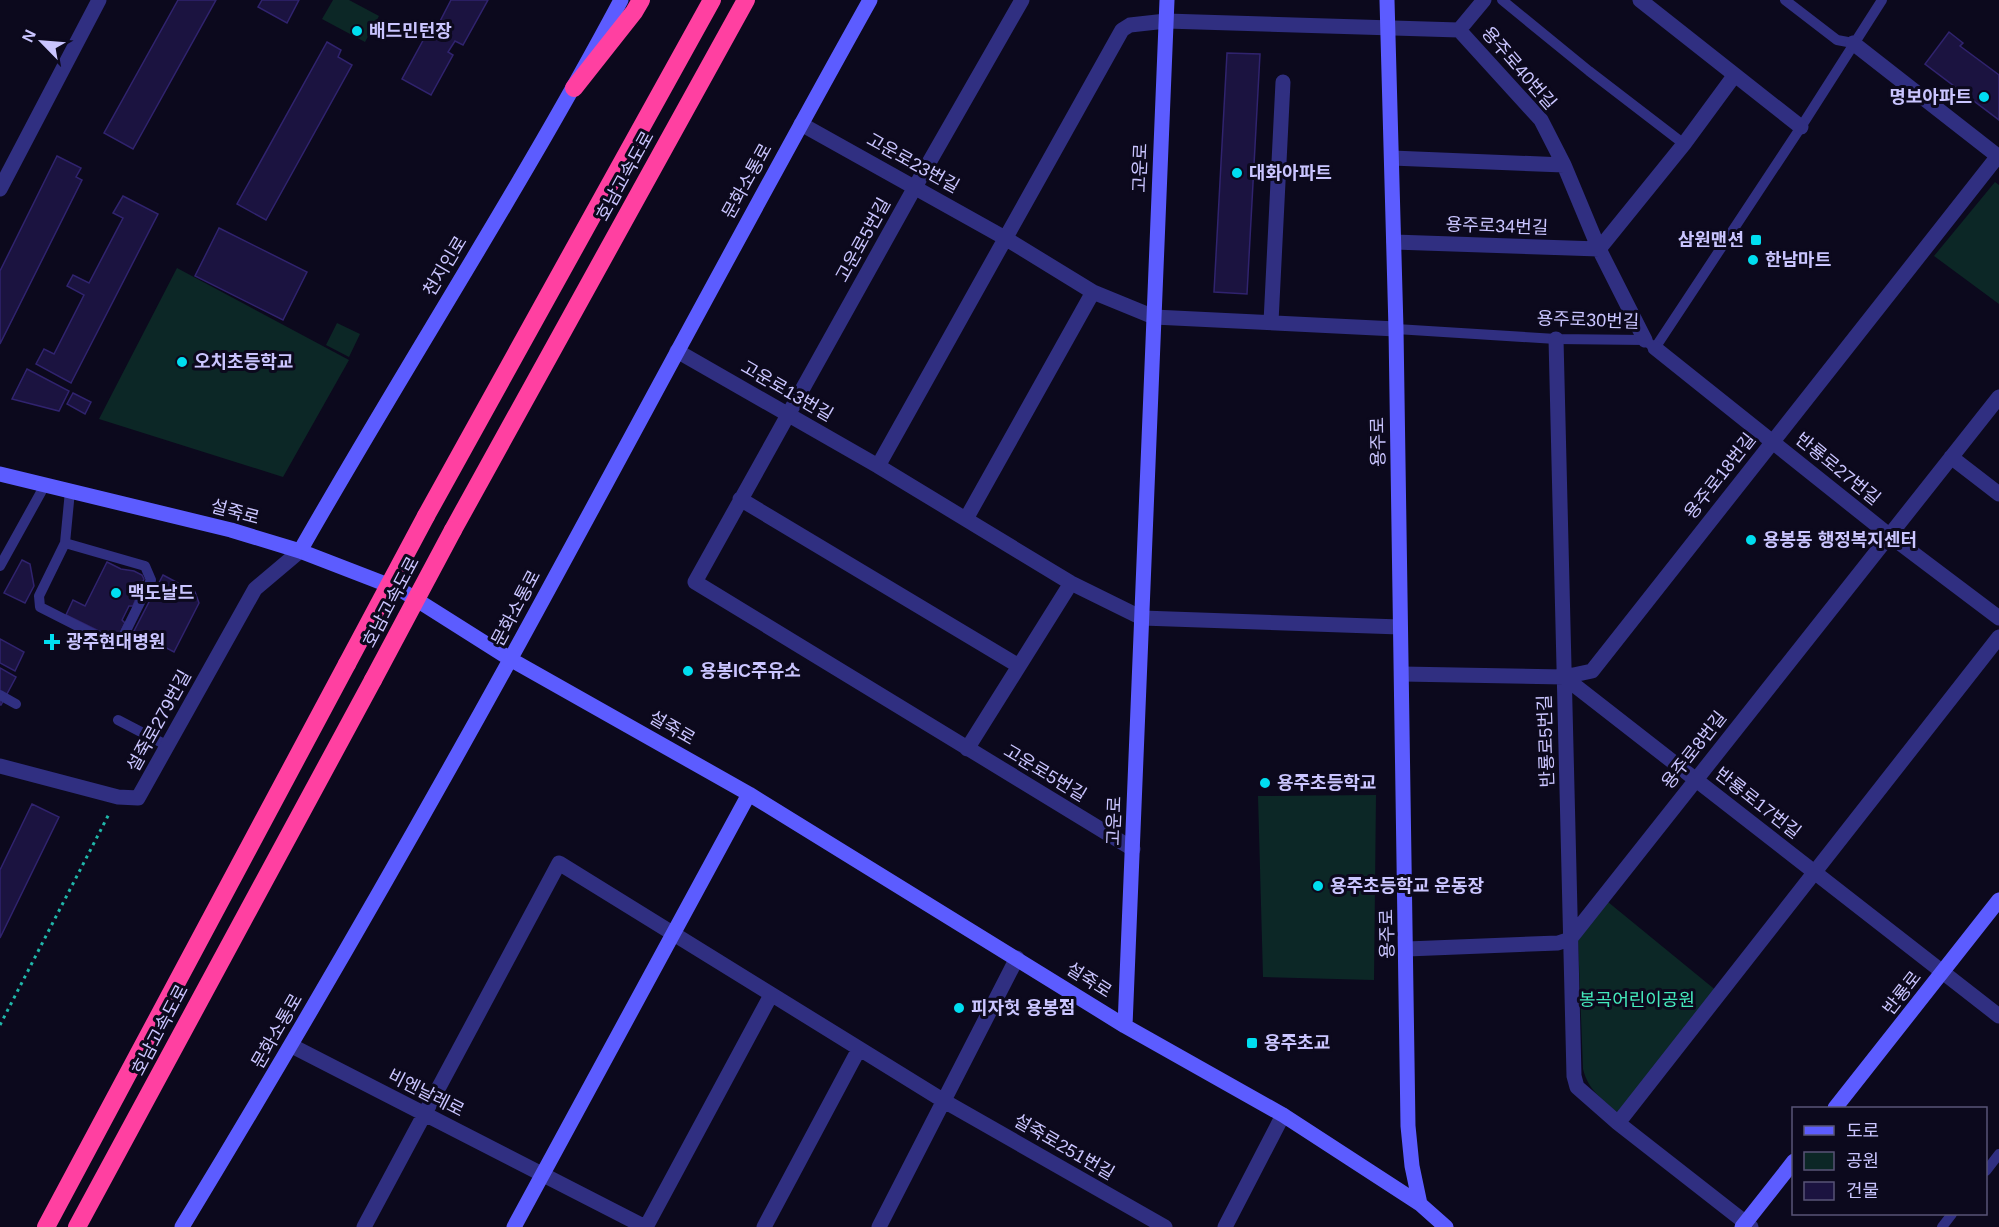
<svg xmlns="http://www.w3.org/2000/svg" width="1999" height="1227" font-family="Helvetica,'Noto Sans KR',sans-serif">
<style>
.green{fill:#0c2726}
.building{fill:#1b1340;stroke:#30236e;stroke-width:1.5}
.lines{fill:none;stroke-linecap:round;stroke-linejoin:round}
.path{stroke:#20b8ab;stroke-width:3;stroke-dasharray:3 4.5;stroke-linecap:butt}
.lane{stroke:#302f81;stroke-width:10}
.street{stroke:#302f81;stroke-width:15}
.secondary{stroke:#5c5cff;stroke-width:15}
.highway{stroke:#ff40a1;stroke-width:18}
.highway-bridge{stroke:#ff40a1;stroke-width:18}
.poi-dot{fill:#00def0;stroke:#0c091d;stroke-width:2}
.labels{text-anchor:middle;dominant-baseline:central;stroke-width:6;stroke-linejoin:round;paint-order:stroke}
.poi-label{font-size:18px;font-weight:bold;fill:#cac5ff;stroke:#0c091d;text-anchor:start}
.street-label{font-size:18px;fill:#cac5ff;stroke:#0c091d}
.park-label{font-size:18px;fill:#45ebbd;stroke:#0c091d}
</style>
<rect width="100%" height="100%" fill="#0c091d"/>
<!-- green -->
<path class="green" d="M333,0H349L379,16L365,42L322,19Z
M1995,182L1999,185V304L1934,256Z
M177,268L349,360L283,477L99,419Z
M337,323L360,334L349,357L326,345Z
M1376,795L1374,980L1263,977L1258,796Z
M1608,902L1718,992L1618,1113C1603,1100 1588,1090 1583,1069L1578,939Z"/>
<!-- building -->
<path class="building" d="M178,0H216L133,149L104,133Z
M262,0H299L287,23L258,7Z
M451,0H488L463,45L455,41L448,52L453,55L431,95L402,79L432,24L437,27Z
M1949,32L1963,43L1960,46L1999,75V120L1925,64Z
M327,42L341,50L338,57L352,65L266,220L237,204Z
M1227,53L1260,54L1247,294L1214,292Z
M57,156L81,168L76,177L82,180L0,344V271Z
M123,196L158,214L71,383L36,364L44,349L54,354L84,295L67,286L73,275L89,283L123,218L113,213Z
M219,228L307,272L283,320L195,276Z
M27,369L69,391L59,411L12,399Z
M73,393L91,402L85,414L67,404Z
M22,560L30,564L34,586L25,603L4,593Z
M107,562L121,569L134,571L142,575L144,579L133,606H129L122,620L125,623L120,633H116L113,638L66,615L73,600L85,606Z
M163,575L195,592L199,603L174,652L134,631Z
M0,639L24,652L15,671L0,663Z
M0,668L16,677L1,705H0Z
M32,804L59,817L0,938V870Z"/>
<g class="lines">
<!-- path -->
<path class="path" d="M0,1025L110,812"/>
<!-- lane -->
<path class="lane" d="M1502,0L1589,71L1684,144
M1785,0L1837,40L1853,43
M1396,329L1556,339L1645,340L1655,348L1801,127L1882,0
M65,543L145,566L151,580L121,641L109,642L40,607L39,596Z
M65,543L70,491
M0,566L45,485
M0,695L16,704
M118,720L168,746
M1986,1171L1999,1154
M1942,1227L1952,1214"/>
<!-- street -->
<path class="street" d="M1022,0L915,187L695,582L1133,849
M1640,0L1801,127
M1459,30L1541,120L1564,165L1599,249L1645,340
M1853,43L1999,157
M801,124L1005,238L1093,292L1154,317L1396,329
M1392,158L1564,165
M0,189L99,0
M1394,242L1599,249
M1599,249L1684,144L1734,76
M1271,322L1283,82
M1556,339L1574,1076L1577,1087L1618,1123L1751,1227
M1655,348L1889,535L1999,618
M677,351L878,466L1071,583L1142,618L1400,627
M1951,457L1999,494
M878,466L1122,30L1130,25L1166,21L1459,30L1484,0
M740,499L1019,666
M966,519L1093,292
M1402,674L1564,677L1592,671L1998,156
M1564,677L1999,1016
M967,749L1071,583
M0,766L118,797L138,798L255,589L300,551
M1407,949L1558,943L1570,939L1999,397
M292,1046L645,1227
M1618,1123L1999,637
M364,1227L559,863L944,1101L1165,1227
M646,1227L771,995
M764,1227L859,1049
M879,1227L1017,958
M1225,1227L1283,1115"/>
<!-- secondary -->
<path class="secondary" d="M1387,0L1396,329L1408,1126L1412,1166L1420,1204
M0,474L231,530L300,551L401,590L510,659L749,794L1125,1026L1283,1115L1420,1204L1446,1227
M300,551C405,366 521,188 621,0
M1125,1026L1167,0
M1835,1108L1999,900
M182,1227C296,1039 405,850 511,658C631,439 748,218 870,0
M514,1227L749,794
M1742,1227L1794,1161"/>
<!-- highway -->
<path class="highway" d="M574,88L634,12L641,0
M426,516L712,0
M453,530L746,0
M46,1227L347,664
M77,1227L373,680"/>
<!-- highway-bridge -->
<path class="highway-bridge" d="M347,664L426,516
M373,680L453,530"/>
</g>
<!-- markers -->
<g class="poi-dot">
<circle cx="357" cy="31" r="6"/>
<circle cx="1984" cy="97" r="6"/>
<circle cx="1237" cy="173" r="6"/>
<rect x="1750" y="234" width="12" height="12" rx="3"/>
<circle cx="1753" cy="260" r="6"/>
<circle cx="182" cy="362" r="6"/>
<circle cx="1751" cy="540" r="6"/>
<circle cx="116" cy="593" r="6"/>
<path d="M49 633h6v6h6v6h-6v6h-6v-6h-6v-6h6z"/>
<circle cx="688" cy="671" r="6"/>
<circle cx="1265" cy="783" r="6"/>
<circle cx="1318" cy="886" r="6"/>
<circle cx="959" cy="1008" r="6"/>
<rect x="1246" y="1037" width="12" height="12" rx="3"/>
</g>
<g class="labels">
<!-- poi labels -->
<g class="poi-label">
<text x="369" y="31">배드민턴장</text>
<text x="1972" y="97" text-anchor="end">명보아파트</text>
<text x="1249" y="173">대화아파트</text>
<text x="1744" y="240" text-anchor="end">삼원맨션</text>
<text x="1765" y="260">한남마트</text>
<text x="194" y="362">오치초등학교</text>
<text x="1763" y="540">용봉동 행정복지센터</text>
<text x="128" y="593">맥도날드</text>
<text x="66" y="642">광주현대병원</text>
<text x="700" y="671">용봉IC주유소</text>
<text x="1277" y="783">용주초등학교</text>
<text x="1330" y="886">용주초등학교 운동장</text>
<text x="971" y="1008">피자헛 용봉점</text>
<text x="1264" y="1043">용주초교</text>
</g>
<!-- street labels -->
<g class="street-label">
<text transform="translate(1519 68) rotate(49)">용주로40번길</text>
<text transform="translate(913 163) rotate(29)">고운로23번길</text>
<text transform="translate(1140 168) rotate(-88)">고운로</text>
<text transform="translate(625 176) rotate(-61)">호남고속도로</text>
<text transform="translate(747 181) rotate(-61)">문화소통로</text>
<text transform="translate(1497 226) rotate(2)">용주로34번길</text>
<text transform="translate(863 240) rotate(-61)">고운로5번길</text>
<text transform="translate(445 266) rotate(-59)">천지인로</text>
<text transform="translate(1588 320) rotate(2)">용주로30번길</text>
<text transform="translate(787 391) rotate(30)">고운로13번길</text>
<text transform="translate(1378 442) rotate(-91)">용주로</text>
<text transform="translate(1838 469) rotate(39)">반룡로27번길</text>
<text transform="translate(1720 476) rotate(-52)">용주로18번길</text>
<text transform="translate(235 512) rotate(15)">설죽로</text>
<text transform="translate(391 602) rotate(-62)">호남고속도로</text>
<text transform="translate(516 608) rotate(-62)">문화소통로</text>
<text transform="translate(159 721) rotate(-61)">설죽로279번길</text>
<text transform="translate(672 728) rotate(30)">설죽로</text>
<text transform="translate(1546 741) rotate(-92)">반룡로5번길</text>
<text transform="translate(1694 750) rotate(-52)">용주로8번길</text>
<text transform="translate(1045 773) rotate(31)">고운로5번길</text>
<text transform="translate(1758 803) rotate(38)">반룡로17번길</text>
<text transform="translate(1114 821) rotate(-88)">고운로</text>
<text transform="translate(1387 934) rotate(-91)">용주로</text>
<text transform="translate(1089 980) rotate(32)">설죽로</text>
<text transform="translate(1902 993) rotate(-52)">반룡로</text>
<text transform="translate(160 1030) rotate(-62)">호남고속도로</text>
<text transform="translate(277 1031) rotate(-60)">문화소통로</text>
<text transform="translate(426 1093) rotate(27)">비엔날레로</text>
<text transform="translate(1064 1147) rotate(30)">설죽로251번길</text>
</g>
<!-- park labels -->
<g class="park-label">
<text x="1637" y="1000">봉곡어린이공원</text>
</g>
</g>
<!-- legend -->
<rect x="1792" y="1107" width="195" height="108" fill="#0c091d" stroke="#585477" stroke-width="1.5"/>
<rect x="1804" y="1126" width="30" height="9" fill="#5c5cff" stroke="#585477" stroke-width="1.5"/>
<text x="1846" y="1137" font-size="18" fill="#cac5ff">도로</text>
<rect x="1804" y="1152" width="30" height="18" fill="#0c2726" stroke="#585477" stroke-width="1.5"/>
<text x="1846" y="1167" font-size="18" fill="#cac5ff">공원</text>
<rect x="1804" y="1182" width="30" height="18" fill="#1b1340" stroke="#585477" stroke-width="1.5"/>
<text x="1846" y="1197" font-size="18" fill="#cac5ff">건물</text>
<!-- north arrow -->
<g transform="translate(42 42) rotate(295)" stroke="#0c091d" stroke-width="4.5" paint-order="stroke">
<path d="M0-4.5L10 22L0 15L-10 22Z" fill="#cac5ff"/>
<text y="-9" font-size="16" font-weight="bold" text-anchor="middle" fill="#cac5ff">N</text>
</g>
</svg>
